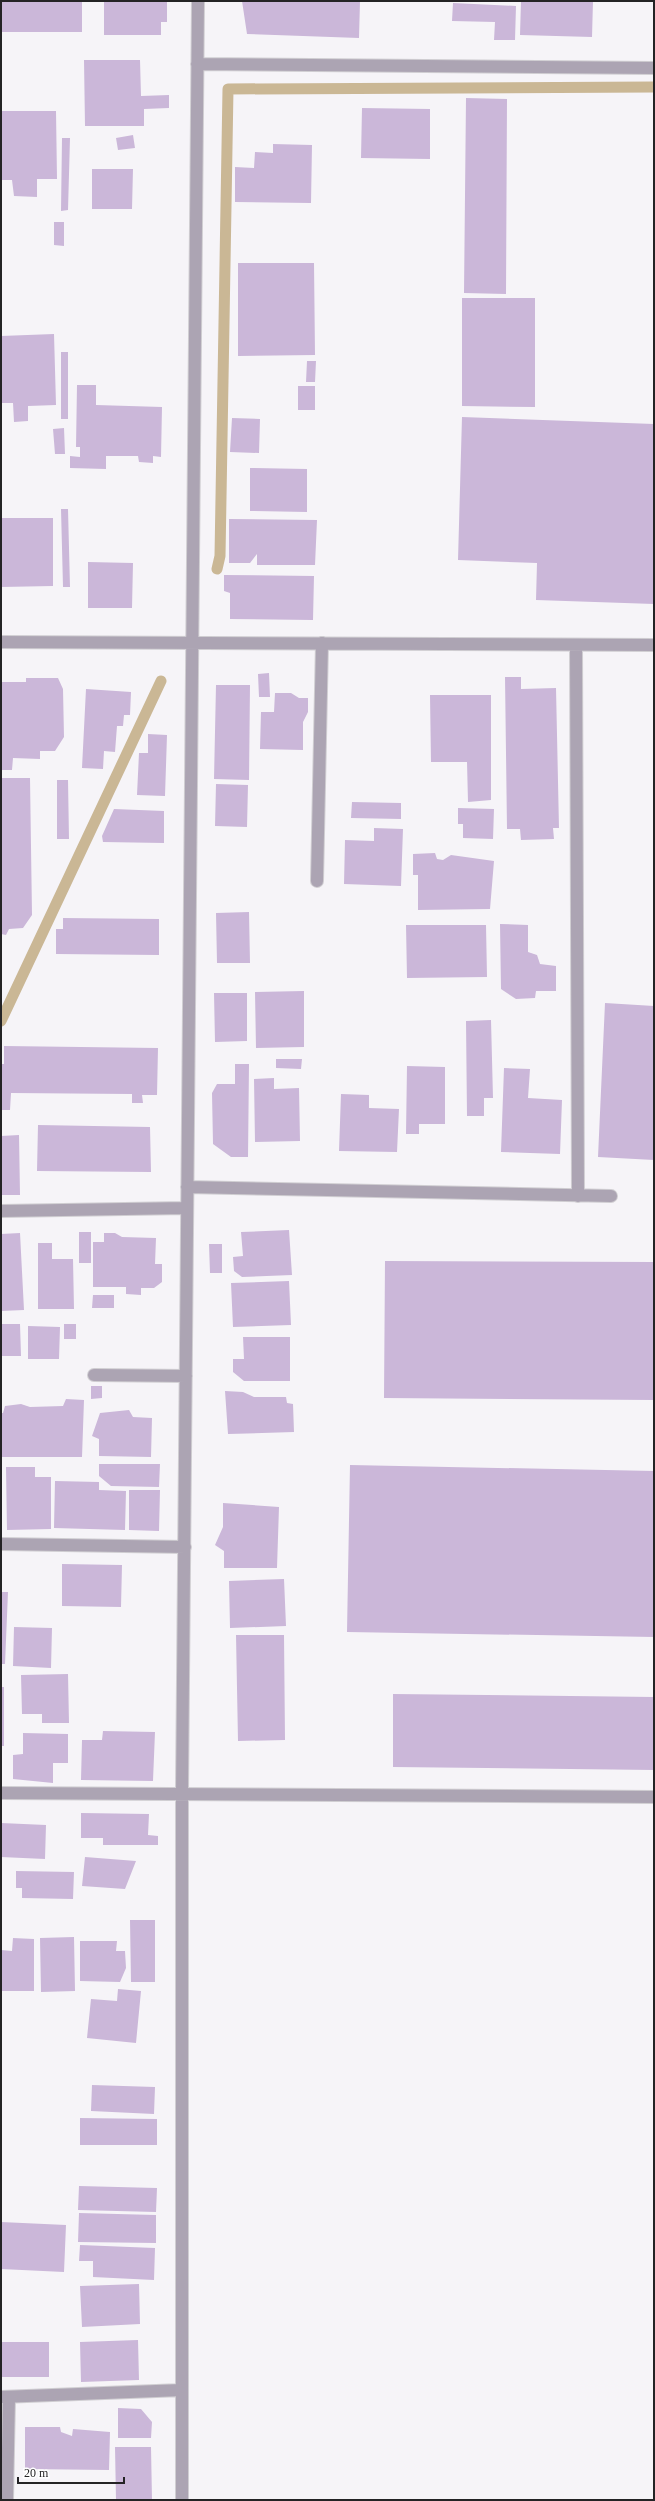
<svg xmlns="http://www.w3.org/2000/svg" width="655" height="2501" font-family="Georgia,serif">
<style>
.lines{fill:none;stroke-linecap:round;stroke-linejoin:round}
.stream{stroke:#cab795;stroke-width:11}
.building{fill:#cbb7d9}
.minor-casing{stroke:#d0ced2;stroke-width:14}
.minor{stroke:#aca4b3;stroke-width:12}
</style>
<rect width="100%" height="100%" fill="#f6f4f8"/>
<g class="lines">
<!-- stream -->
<path class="stream" d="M217,569L220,556L228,89L654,87
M1,1021L161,681"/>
</g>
<!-- building -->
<path class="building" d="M1,1H82V32H1Z
M104,1H167V22H161V35H104Z
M242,1H360L359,38L247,34Z
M521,1H593L592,37L520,35Z
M453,3L516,6L515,40H494L495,22L452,21Z
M84,60H140L141,96L169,95V108L144,109V126H85Z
M466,98L507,99L506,294L464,293Z
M362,108L430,109V159L361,158Z
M1,111H56L57,179H37V197L14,196L12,180H1Z
M133,135L135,148L118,150L116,138Z
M62,138H70L68,210L61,211Z
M273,144L312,145L311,203L235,202V167L254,168L255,152L273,153Z
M92,169H133L132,209H92Z
M54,222H64V246L54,245Z
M238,263H314L315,355L238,356Z
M462,298H535V407L462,406Z
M54,334L56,405L28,406V421L14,422L13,403H1V336Z
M61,352H68V419H61Z
M307,361H316L315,382H306Z
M77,385H96V405L162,407L161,457L153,456V463L139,462L138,456H106V469L70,468V456L80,457V447H76Z
M298,386H315V410H298Z
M462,417L654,424V604L536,600L537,563L458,560Z
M232,418L260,419L259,453L230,452Z
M64,428L65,454H55L53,429Z
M250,468L307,469V512L250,511Z
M61,509H68L70,587H63Z
M1,518H53V586L1,587Z
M229,519L317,520L315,565H257V554L250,563H229Z
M88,562L133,563L132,608H88Z
M224,575L314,576L313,620L230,619V593L224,591Z
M269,673L270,697H259L258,674Z
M505,677H521V689L556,688L559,828H553L554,839L521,840L520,829H507Z
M26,678H58L63,689L64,737L55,751H40V759L13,758L12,770H1V682H26Z
M216,685H250L249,780L214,779Z
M86,689L131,692L130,715H124L123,726H117L115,752L104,751L103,769L82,768Z
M275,693H291L299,698H308V712L303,722V750L260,749L261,712H274Z
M430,695H491V800L468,802L467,762H431Z
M148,734L167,735L165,796L137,795L139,753H148Z
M1,778H30L32,915L23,928L9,929L6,935L1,934Z
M57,780H68L69,839H57Z
M216,784L248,785L247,827L215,826Z
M352,802L401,803V819L351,818Z
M458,808L494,809L493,839L463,838V824H458Z
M114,809L164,811V843L103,842L102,836Z
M374,828L403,829L401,886L344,884L345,840L374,841Z
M435,853L437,859L443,860L451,855L494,861L490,909L418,910V875H413V854Z
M249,912L250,963H217L216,913Z
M63,918L159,919V955L56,954V929H63Z
M500,924L528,925V952L537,955L540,964L556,966V991H536L535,998L516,999L501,989Z
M406,925H486L487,977L407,978Z
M304,991V1047L256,1048L255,992Z
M214,993H247V1041L215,1042Z
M605,1003L654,1006V1160L598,1157Z
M491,1020L493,1098H484V1116H467L466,1021Z
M4,1046L158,1048L157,1095H142L143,1103H132V1094L11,1093L10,1110H1V1064H4Z
M276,1059H302L301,1069L276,1068Z
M235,1064H249L248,1157H231L213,1144L212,1093L217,1084H235Z
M407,1066L445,1067V1124H419V1134H406Z
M504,1068L530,1069L528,1098L562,1100L560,1154L501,1152Z
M274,1078V1089L299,1088L300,1141L255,1142L254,1079Z
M341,1094L369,1095V1108L399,1109L397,1152L339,1151Z
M38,1125L150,1127L151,1172L37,1171Z
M19,1135L20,1195H1V1136Z
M289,1230L292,1275L242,1277L234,1271L233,1257L243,1256L241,1232Z
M79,1232H91V1263H79Z
M20,1233L24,1310L1,1311V1234Z
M104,1233H115L122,1237L156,1238L155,1264H162V1282L154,1288H141V1295L126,1294V1287H93V1242H104Z
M38,1243H52V1259H73L74,1309H38Z
M209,1244H222V1273H210Z
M385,1261L654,1262V1400L384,1398Z
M289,1281L291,1325L233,1327L231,1283Z
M93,1295H114V1308H92Z
M1,1324H20L21,1356H1Z
M64,1324H76V1339H64Z
M28,1326L60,1327L59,1359H28Z
M243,1337H290V1381H244L233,1372V1359H244Z
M91,1386H102V1398L91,1399Z
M225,1391L243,1392L254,1397H286L287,1403L293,1404L294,1432L228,1434Z
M66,1399L84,1400L82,1457H1V1413H3L5,1406L21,1404L30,1407L63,1406Z
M129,1410L133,1417L152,1418L151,1457L99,1456V1439L92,1436L100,1413Z
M99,1464H160L159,1487L111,1486L99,1476Z
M350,1465L654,1471V1637L347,1632Z
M6,1467H35V1477H51V1529L7,1530Z
M55,1481L99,1482V1490L126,1491L125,1530L54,1528Z
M129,1490H160L159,1531L129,1530Z
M223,1503L279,1507L277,1568H224V1551L215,1545L223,1527Z
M62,1564L122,1565L121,1607L62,1606Z
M284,1579L286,1626L230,1628L229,1581Z
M1,1592H8L5,1664H1Z
M14,1627L52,1628L51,1668L13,1666Z
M236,1635H284L285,1740L238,1741Z
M68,1674L69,1723H42V1714H22L21,1675Z
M1,1687H4V1746H1Z
M393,1694L654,1697V1770L393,1767Z
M103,1731L155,1732L153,1781L81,1780L82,1740H102Z
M23,1733L68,1734V1763H53V1783L13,1779V1755L23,1754Z
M81,1813L149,1814L148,1835L158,1836V1845H103V1838H81Z
M1,1823L46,1825L45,1859L1,1857Z
M85,1857L136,1861L125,1889L82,1886Z
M16,1871L74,1872L73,1899L22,1898V1888H16Z
M130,1920H155V1982H131Z
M74,1937L75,1991L41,1992L40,1938Z
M13,1938L34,1939V1991H1V1950L12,1951Z
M80,1941H117L116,1951H125L126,1968L120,1982L80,1981Z
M118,1989L141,1991L136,2043L87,2038L91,1999L117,2001Z
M92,2085L155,2087L154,2114L91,2111Z
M80,2118L157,2119V2145H80Z
M79,2186L157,2188L156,2212L78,2210Z
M79,2213L156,2215V2243L78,2242Z
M1,2222L66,2225L64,2272L1,2269Z
M80,2245L155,2248L154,2280L93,2277V2261H79Z
M139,2284L140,2324L82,2327L80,2286Z
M138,2340L139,2380L81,2382L80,2342Z
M1,2342H49V2377H1Z
M118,2408L141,2409L152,2422L151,2438H118Z
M25,2427H60L61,2432L72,2436L73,2429L110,2432L109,2470L25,2469Z
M115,2447H151L152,2500H116Z"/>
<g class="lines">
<!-- minor casing -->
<g class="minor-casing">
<path id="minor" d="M197,64L654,68
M1,642L654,645
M576,645L578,1196
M317,881L322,643
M187,1187L611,1196
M1,1211L186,1208
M94,1375L186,1376
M1,1544L185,1547
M1,1793L654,1797
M1,2397L182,2390
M7,2500L9,2397
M182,2500V1792L198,1"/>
</g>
<!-- minor -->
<use href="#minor" class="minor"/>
</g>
<!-- border -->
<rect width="655" height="2501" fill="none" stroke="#242325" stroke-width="4"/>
<!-- scale -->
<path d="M18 2477v6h106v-6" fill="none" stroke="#242325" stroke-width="2"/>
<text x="24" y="2477" font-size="12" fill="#242325" stroke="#ffffff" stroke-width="3" paint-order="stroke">20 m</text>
</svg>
